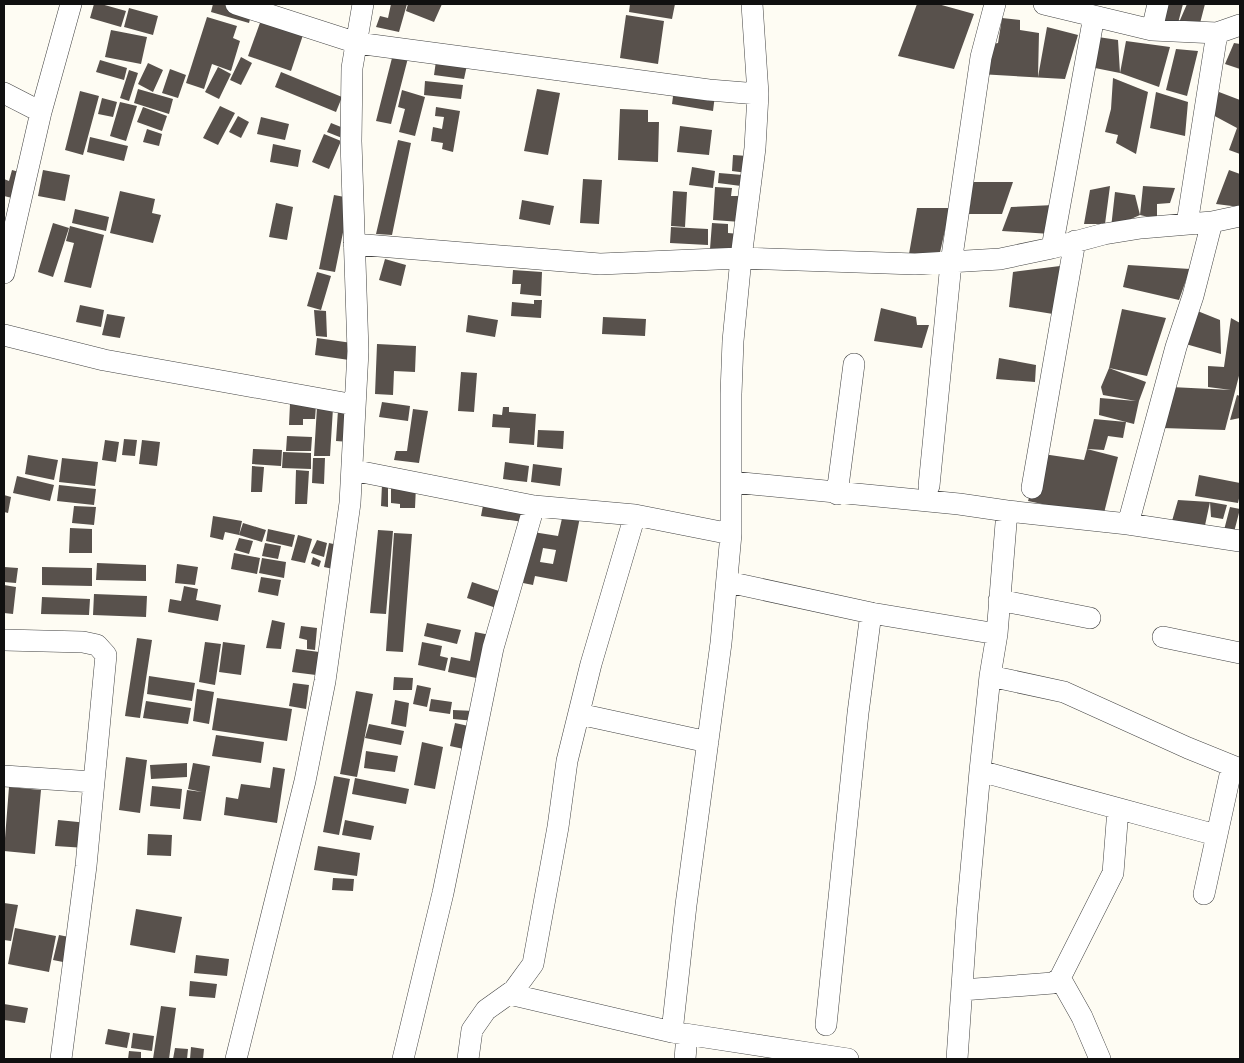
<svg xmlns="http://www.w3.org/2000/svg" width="1244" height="1063" font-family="'Times New Roman',serif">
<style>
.building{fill:#58514c;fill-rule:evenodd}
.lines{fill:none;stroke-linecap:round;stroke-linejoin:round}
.street-casing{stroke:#434343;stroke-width:22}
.street{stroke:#fff;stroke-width:21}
</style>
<rect width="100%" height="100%" fill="#fefcf3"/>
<!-- building -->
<path class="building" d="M94,4H101L126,11L121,27L90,18Z
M213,4H221L252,12L249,23L211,12Z
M391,4H407L399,32L376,27L380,16L388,18Z
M408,4H442L434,22L406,11Z
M630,4H675L672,19L629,12Z
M917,4H938L974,14L954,69L898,56Z
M1161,4H1183L1177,27L1187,4H1205L1198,31L1177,27L1157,23Z
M129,8L158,16L153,35L124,27Z
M626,15L664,21L658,64L620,58Z
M207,17L237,26L233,38L240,41L231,71L212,64L204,89L186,83Z
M1002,18L1020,20V30L1039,33L1038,77L1047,27L1078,35L1065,79L979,74L987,45L998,43Z
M261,20L303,35L291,71L248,56Z
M111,30L147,37L141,64L105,57Z
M1098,37L1118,40L1120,73L1085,66Z
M1126,41L1170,47L1159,87L1120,73Z
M1234,43L1240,44V69L1225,64Z
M1176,49L1198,51L1187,96L1166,90Z
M393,54L408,58L391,124L376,121Z
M241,57L252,63L241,85L230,80Z
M100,60L127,68L124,80L96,72Z
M436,61L467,65L464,79L434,75Z
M148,63L163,70L153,92L138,84Z
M218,67L231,74L219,99L205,92Z
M170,69L186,75L178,98L162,93Z
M129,70L138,73L129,101L120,98Z
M281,72L342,97L336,112L275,87Z
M1113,78L1148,92L1136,154L1116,143L1118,135L1105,132L1111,109Z
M425,81L463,85L461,99L424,95Z
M138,89L173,99L169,114L134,103Z
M537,89L560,93L548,155L524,151Z
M674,89L715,95L713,111L672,104Z
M402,90L425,97L415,136L399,132L405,109L398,107Z
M80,91L99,96L83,155L65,150Z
M1156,92L1188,102L1185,136L1150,128Z
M1219,92L1240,100V154L1229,150L1237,128L1209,113Z
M102,98L117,102L113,117L98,114Z
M120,102L137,106L126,141L110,136Z
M220,106L235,113L218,145L203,138Z
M143,107L167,116L162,131L137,122Z
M436,107L460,111L453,152L442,149L443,143L431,141L433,127L442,129L444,117L435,116Z
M620,109L648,110V122H659L658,162L618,160Z
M238,116L249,122L241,138L229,132Z
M261,117L289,124L285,140L257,134Z
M331,123L351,131L347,140L327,132Z
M680,126L712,130L709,155L677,152Z
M147,129L162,134L159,146L143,142Z
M324,134L341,141L329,169L312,162Z
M90,137L128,146L124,161L87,152Z
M398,140L411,143L392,235L376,234Z
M273,144L301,150L298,167L270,162Z
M733,155L748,156L747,173L732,171Z
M692,167L715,171L713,188L689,185Z
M12,170L23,173L16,199L4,196V179L9,181Z
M43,170L70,175L65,201L38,196Z
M1229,170L1240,174V207L1216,204Z
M719,173L743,175L741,186L718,183Z
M583,179L602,180L599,224L580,223Z
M973,182H1013L1002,214H969Z
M1110,186L1105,224H1084L1090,190Z
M1143,186L1175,188L1170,203L1157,204V219L1140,215L1111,228L1115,192L1135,195L1140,215Z
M715,187L732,188L731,196H742L741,222L713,220Z
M120,191L155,199L152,213L161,215L153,243L110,233Z
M673,191L687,192L685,227L671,226Z
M334,195L350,198L335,272L319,269Z
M522,200L554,206L550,225L519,219Z
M276,203L293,207L287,240L269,237Z
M1054,205L1051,234L1002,231L1011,207Z
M917,208H950L939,257L909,254Z
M75,209L109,217L106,231L72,223Z
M53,223L69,228L53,277L38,272Z
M712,223L728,224V233L740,234L739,250L710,249Z
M70,226L104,235L91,288L64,282L74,243L66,241Z
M671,227L708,229V245L670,243Z
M385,259L406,265L401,286L379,280Z
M1128,265L1190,269L1179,300L1123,287Z
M1060,266L1053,314L1009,307L1013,272Z
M513,270L542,272L541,296L520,294L521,284H512Z
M317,272L331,276L321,310L307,306Z
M534,300H542L541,318L511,316L512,302L534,304Z
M80,305L104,310L101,327L76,322Z
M881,308L916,317L917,325H929L922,348L874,341Z
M1122,309L1166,318L1147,376L1109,368Z
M314,310L326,311L327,337L316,336Z
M1195,310L1220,320L1221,354L1182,343Z
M107,314L125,317L120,338L102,335Z
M468,315L498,320L495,337L466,332Z
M603,317L646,319L645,336L602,334Z
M1231,318L1240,323V372L1225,430L1162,428L1171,387L1231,390L1208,387V366L1224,367Z
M317,338L352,343L349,360L315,355Z
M377,344L416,346L415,372L394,371L393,395L375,394Z
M999,358L1036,365L1035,382L996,379Z
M1109,368L1146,382L1139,401L1134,424L1099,415L1100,398L1136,401L1103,395L1101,387Z
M461,372L477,373L474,412L458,411Z
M1237,395L1240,396V418L1230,420Z
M382,402L410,406L408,421L379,417Z
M290,404L316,405L315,419H303V425H289Z
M317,407L333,408L330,456H314Z
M503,407H509V412L536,414L534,445L509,443L510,428L492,427L493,414L502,415Z
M413,409L428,411L419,463L394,460L396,451H407Z
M338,410L352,411L350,442L336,441Z
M1094,419L1126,422L1123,438L1108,436L1104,450L1087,449Z
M538,430L564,431L563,449L537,447Z
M287,436L312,437L311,451H286Z
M124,439L137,440L135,456L122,455Z
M105,440L119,442L116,462L102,460Z
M142,440L160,442L157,466L139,464Z
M253,449L282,450L281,466L252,464Z
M1087,449L1118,457L1103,517L1028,501L1043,454L1084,460Z
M283,452L311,453V469L282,468Z
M28,455L58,460L54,480L25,474Z
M62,458L98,462L95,486L59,482Z
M313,458H325L324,484L312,483Z
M505,462L529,466L527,482L503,479Z
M533,464L562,468L560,486L531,482Z
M252,466L264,467L262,492H251Z
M296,470L309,471L307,504H295Z
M1199,475L1240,483V494L1238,503L1195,496Z
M17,476L54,485L50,501L13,493Z
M382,484H388V507L381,506Z
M59,485L96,489L94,505L57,501Z
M391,485L416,486L415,508H400V504L391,503Z
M4,495L11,497L8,513L4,512Z
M484,500L525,506L523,522L481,516Z
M1178,500L1210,502L1227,505L1223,519L1211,517L1210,502L1204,530L1170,528Z
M74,506L96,507L94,525L72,523Z
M1230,507L1240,509L1233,536L1223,534Z
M563,514L580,517L567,582L535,576L533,585L523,583L533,532L558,536ZM543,548L556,550L553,564L540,562Z
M213,516L242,521L239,535L225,532L223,540L210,537Z
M243,523L266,530L262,542L239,535Z
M70,528L92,529V553H69Z
M268,529L295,535L292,547L266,541Z
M378,530L393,531L386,614L370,613Z
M394,533L412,534L403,652L386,651Z
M298,535L312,539L305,563L291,560Z
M239,538L253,541L249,554L235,550Z
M317,540L327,543L324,557L311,553Z
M265,543L281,546L278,559L262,556Z
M329,543L338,545L333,569L324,567Z
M234,553L260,558L257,574L231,569Z
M313,557L321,561L319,567L311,564Z
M262,558L286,562L284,578L259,573Z
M97,563L146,565V581L96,580Z
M177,564L198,567L195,585L175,583Z
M4,567L18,568L16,583L4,582Z
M42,567L92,568V586L42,585Z
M261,577L281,580L278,596L258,592Z
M472,582L505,593L499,609L467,598Z
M4,585L16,587L13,614L4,613Z
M184,586L198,589L196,600L221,605L218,621L168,612L170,599L181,601Z
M94,594L147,596L146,617L93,615Z
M42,597L90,599L89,615L41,614Z
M272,620L285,623L281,649L266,648Z
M427,623L461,630L457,644L424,636Z
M301,626L317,628L315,650L307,649V640L299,638Z
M475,632L490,635L481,679L448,672L451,657L470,661Z
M137,638L152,640L140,718L125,716Z
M205,642L221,644L215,685L199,682Z
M223,642L245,645L241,675L219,672Z
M422,642L442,646L440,656L448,658L445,671L418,665Z
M296,649L327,653L324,676L292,672Z
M149,676L195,683L192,701L147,694Z
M394,677L413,678L412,690H393Z
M293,683L309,685L306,709L289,706Z
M417,685L431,688L427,707L413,704Z
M197,689L214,692L209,724L193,721Z
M356,691L373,694L357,777L340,774Z
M217,698L292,709L287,741L212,730Z
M431,699L452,702L450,714L429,711Z
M395,700L409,703L406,727L391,724Z
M146,701L191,708L188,724L143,718Z
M453,710L475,711V721L453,719Z
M455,723L473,727L468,750L450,746Z
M369,724L404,731L401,745L365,738Z
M216,735L264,742L261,763L212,756Z
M422,742L443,747L435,789L414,785Z
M366,751L398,756L395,772L364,768Z
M126,757L147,760L140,813L119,810Z
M187,763V777L151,779L150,765Z
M193,763L210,766L201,821L183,819L187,790L202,792L188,789Z
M273,767L285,769L277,823L224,815L226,797L238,799L241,784L270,788Z
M334,776L350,779L339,835L323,832Z
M355,778L409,789L406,804L352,794Z
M152,786L182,789L180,809L150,806Z
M9,787L41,790L35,854L4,851Z
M58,820L88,823L86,848L55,846Z
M345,820L374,826L371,840L342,835Z
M148,834L172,835L171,856L147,855Z
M318,846L360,853L357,876L314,870Z
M333,878L354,879L353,891L332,890Z
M4,903L18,905L11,941L4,940Z
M136,909L182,917L175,953L130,945Z
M15,928L56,936L49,972L8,964Z
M59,935L69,937L63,962L53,960Z
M196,955L229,959L227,976L194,973Z
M190,981L217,984L215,998L189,996Z
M4,1004L28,1008L25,1023L4,1020Z
M161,1006L176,1008L169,1059H153Z
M108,1029L130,1033L127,1048L105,1044Z
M133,1033L154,1036L152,1051L131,1048Z
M191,1047L204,1049L203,1059H190Z
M175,1048L188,1049L187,1059H173Z
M129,1051L141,1052V1059H128Z"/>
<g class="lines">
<!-- street casing -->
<g class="street-casing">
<path id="street" d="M236,4L357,43L709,90L758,94
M1044,4L1152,30L1217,33L1240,25
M1152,30L1158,4
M4,93L41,112
M1187,224L1217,33
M354,244L600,264L741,258L915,264L1000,259L1052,248L1104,234L1141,228L1212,222L1240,216
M1052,248L1094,16
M4,273L41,112L71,4
M4,335L104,360L355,405
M352,470L534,506L635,515L731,534
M732,482L959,504L1007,511L997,634L990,676L980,771L967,914L957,1059
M929,486L951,263L981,57L995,4
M1032,488L1075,241
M837,494L854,364
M1007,511L1128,524L1240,541
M1128,524L1176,347L1193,296L1212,222
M728,582L871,613L997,634
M999,600L1090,618
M1163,637L1240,653
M4,640L83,642L97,645L106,655L86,866L61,1059
M990,676L1064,692L1188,748L1240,769
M579,714L708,742
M980,771L1216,835
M4,776L93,782
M1204,894L1232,766
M1060,978L1082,1017L1100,1059
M962,990L1053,983L1060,978L1113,873L1118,809
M509,994L672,1032L686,905L721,643L731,534V394L733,341L741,258L755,148L758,94L752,4
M826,1025L858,713L871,613
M672,1032L848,1059
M236,1059L305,781L325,681L350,503L358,351L351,141L352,68L363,4
M403,1059L443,893L493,648L534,506
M468,1059L472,1030L486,1010L514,990L533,964L558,827L567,761L591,664L635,515
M685,1059L687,1035"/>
</g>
<!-- street -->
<use href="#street" class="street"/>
</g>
<!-- border -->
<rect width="1244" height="1063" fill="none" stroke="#101010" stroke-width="10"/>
</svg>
